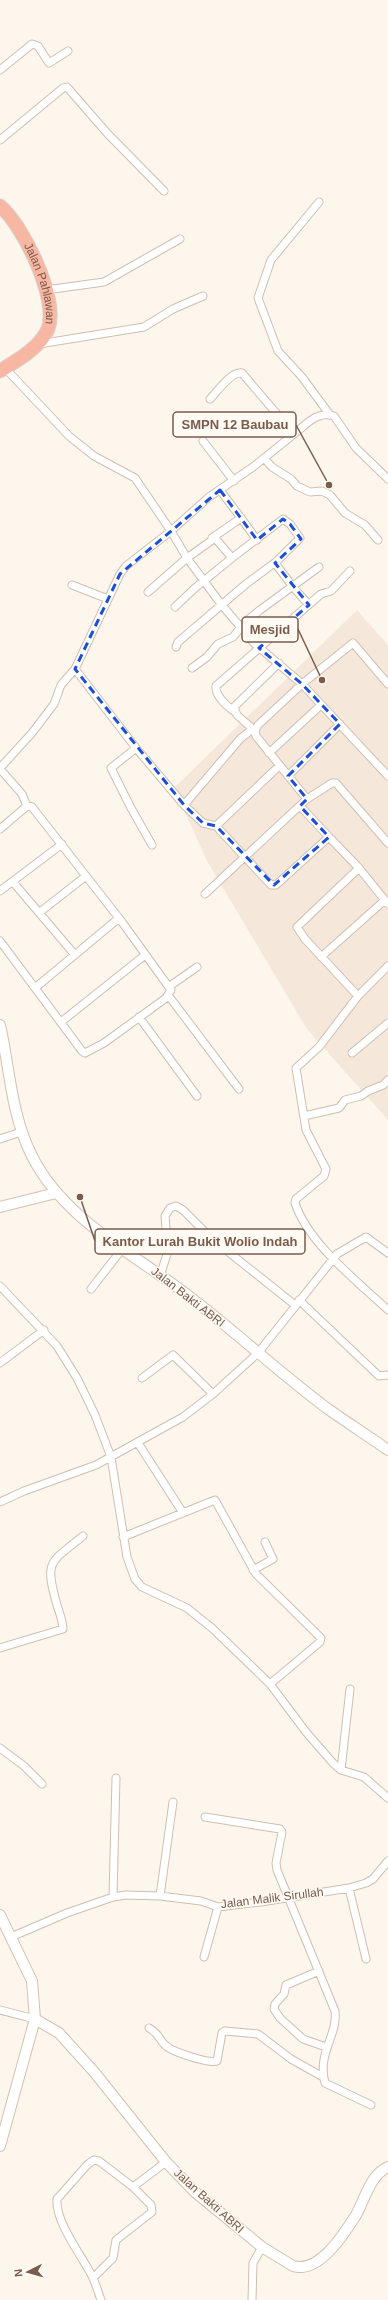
<svg xmlns="http://www.w3.org/2000/svg" width="388" height="2300" font-family="Helvetica,sans-serif">
<style>
.residential{fill:#f5e8da}
.lines{fill:none;stroke-linecap:round;stroke-linejoin:round}
.street-casing{stroke:#d1beb0;stroke-width:9}
.secondary-casing{stroke:#d6c0b0;stroke-width:12}
.highway-casing{stroke:#dad1cd;stroke-width:15}
.street{stroke:#fff;stroke-width:7}
.secondary{stroke:#fff;stroke-width:10}
.highway{stroke:#f7b7a3;stroke-width:13}
.marked{fill:none;stroke:#1d4ed8;stroke-width:3;stroke-dasharray:8 5;stroke-linejoin:round}
.labels{text-anchor:middle;dominant-baseline:central;stroke-width:3;stroke-linejoin:round;paint-order:stroke}
.street-label{font-size:12px;fill:#7a5c4d;stroke:#fffaf3}
.leader{fill:none;stroke:#7a5c4d;stroke-width:1.5}
.callout-dot{fill:#7a5c4d;stroke:#fffaf3;stroke-width:1.5}
.callout{fill:#fffaf3;stroke:#7a5c4d;stroke-width:1.5}
.callout-label{font-size:13px;text-anchor:middle;font-weight:bold;fill:#7a5c4d}
</style>
<rect width="100%" height="100%" fill="#fdf6ec"/>
<!-- residential -->
<path class="residential" d="M357,610L388,645V1120L307,1029L207,861L174,788Z"/>
<g class="lines">
<!-- street casing -->
<g class="street-casing">
<path id="street" d="M0,70L32,44L38,46L49,63L68,51
M0,140L63,88L67,87L107,133L164,191
M319,202L271,260L258,298L278,351L302,377L330,415
M46,290L104,282L180,239
M39,344L144,327L173,309L203,296
M5,368L69,436L94,456L135,478L171,531L187,558L221,604L254,643L302,684L388,776
M294,434C306,425 317,410 334,416L356,448L388,479
M203,441L234,481
M264,458L272,467L291,479L297,486L310,492L322,491L330,495L345,513L365,525L378,540
M241,518L257,540
M212,538L241,518L220,490
M275,563L293,587L309,605
M72,585L108,599
M148,592L187,558L215,538L232,558L195,588L175,607
M176,647L178,642L246,584L277,561L300,538L290,524L283,519L232,558
M192,668L207,657L218,644L233,637L245,622L260,610L319,567
M75,669L120,574L126,566L171,531L209,497L253,467L294,434L242,373C231,371 217,392 210,399
M235,712C228,707 215,696 216,686L321,594L331,591L350,571
M255,731L237,715L234,707L279,663
M136,748L111,768L131,808L152,845
M269,753L321,705
M0,768L32,733L54,704L61,685L75,669L136,748L184,805L240,739L250,731H255
M0,769L22,794L27,806
M288,776L340,724
M307,799L256,736L255,731L258,725L302,684L353,643L388,684
M184,805L203,823L216,826L271,885H276L329,837L359,868L388,904
M300,806L329,837
M216,826L279,766
M0,829L27,806L32,807L122,922L171,990L166,998L104,1043L85,1053L82,1051L0,941
M13,882L75,955
M0,891L62,844
M205,894L307,799L332,783H336L388,843
M40,912L86,876
M321,957L385,900
M388,966L358,996L319,1047L296,1068L306,1130L326,1169L324,1176L296,1199L295,1203C308,1243 358,1282 388,1310
M170,986L197,967
M35,988L119,918
M168,995L239,1089
M358,996L305,939L297,927L359,868
M139,1017L197,1096
M61,1022L145,955
M352,1053L388,1023
M304,1116L339,1108L345,1100L361,1096L368,1091L383,1085L388,1080
M0,1139L21,1132
M160,1276L168,1251L165,1216L170,1208L176,1206L183,1210L211,1238L295,1305
M0,1286L57,1346L77,1378L95,1415L111,1457L127,1557L135,1579L142,1587L187,1608L212,1628L270,1684L306,1732L333,1763L341,1770L364,1777L388,1798
M91,1289L123,1248
M299,1300L379,1376L388,1375
M0,1363L44,1330
M142,1378L173,1355L213,1394
M138,1443L183,1513
M0,1502L24,1491L96,1465L183,1417L213,1394L258,1353L337,1254L366,1237L388,1253
M123,1537L215,1500L256,1574L321,1638L320,1642L270,1684
M253,1570L273,1559L265,1542
M0,1648L63,1629C63,1621 59,1612 57,1605C44,1560 50,1563 83,1536
M0,1748L24,1766L42,1784
M341,1770L350,1689
M205,1817L280,1829L282,1832L276,1863L277,1870L335,2011C338,2036 317,2052 325,2083L371,2105
M349,1888L366,1959
M160,1896L173,1802
M113,1897L116,1778
M11,1937L67,1913L113,1897L126,1895L160,1896L201,1901L218,1907L261,1902L349,1888L366,1883L373,1879L388,1861
M204,1957L218,1907
M319,1971L286,1985L284,1994L275,2004L274,2009L280,2018L303,2039L326,2047
M0,2010L35,2019
M149,2028C160,2034 159,2040 166,2046C173,2052 209,2064 217,2061L222,2033L225,2031L258,2034L291,2059L323,2077
M93,2278L113,2258L116,2240L152,2212L151,2205L133,2187L166,2162
M101,2300C98,2292 96,2284 92,2276C82,2256 55,2222 57,2199L88,2164L94,2160L99,2161L133,2187
M252,2300L253,2263L262,2247"/>
</g>
<!-- secondary casing -->
<g class="secondary-casing">
<path id="secondary" d="M0,1025C10,1069 11,1115 32,1156C64,1220 135,1254 190,1297C237,1333 281,1374 328,1409C348,1423 368,1436 388,1450
M0,1207L56,1193
M0,1915L32,1981L35,2019L0,2146
M35,2019L59,2033L95,2073L166,2162L195,2192L262,2247L293,2266C319,2274 344,2234 356,2215C365,2199 370,2175 388,2167"/>
</g>
<!-- highway casing -->
<g class="highway-casing">
<g id="highway">
<path id="s1" d="M0,206C23,225 59,299 48,329C40,348 16,361 0,371"/>
</g>
</g>
<!-- street -->
<use href="#street" class="street"/>
<!-- secondary -->
<use href="#secondary" class="secondary"/>
<!-- highway -->
<use href="#highway" class="highway"/>
</g>
<!-- marked area -->
<path class="marked" d="M220,490L257,540L283,519L290,524L301,539L275,563L309,605L259,648L302,684L340,724L288,776L307,799L300,806L329,837L274,885L216,826L203,823L184,805L75,669L120,574Z"/>
<g class="labels">
<!-- street labels -->
<g class="street-label">
<text stroke="none"><textPath href="#s1" startOffset="89">Jalan Pahlawan</textPath></text>
<text transform="translate(188 1297) rotate(38)">Jalan Bakti ABRI</text>
<text transform="translate(272 1898) rotate(-7)">Jalan Malik Sirullah</text>
<text transform="translate(209 2201) rotate(42)">Jalan Bakti ABRI</text>
</g>
</g>
<!-- callouts -->
<path class="leader" d="M329 485L296 425M322 680L298 629M80 1197L95 1241"/>
<g class="callout-dot">
<circle cx="329" cy="485" r="4"/>
<circle cx="322" cy="680" r="4"/>
<circle cx="80" cy="1197" r="4"/>
</g>
<g class="callout">
<rect x="173" y="412" width="123" height="25" rx="4"/>
<rect x="242" y="617" width="56" height="25" rx="4"/>
<rect x="95" y="1229" width="210" height="25" rx="4"/>
</g>
<g class="callout-label">
<text x="235" y="429">SMPN 12 Baubau</text>
<text x="270" y="634">Mesjid</text>
<text x="200" y="1246">Kantor Lurah Bukit Wolio Indah</text>
</g>
<!-- north arrow -->
<g transform="translate(28 2272) rotate(264)" stroke="#fffaf3" stroke-width="3" paint-order="stroke">
<path d="M0-3L7 15L0 10L-7 15Z" fill="#7a5c4d"/>
<text y="-6" font-size="11" font-weight="bold" text-anchor="middle" fill="#7a5c4d">N</text>
</g>
</svg>
